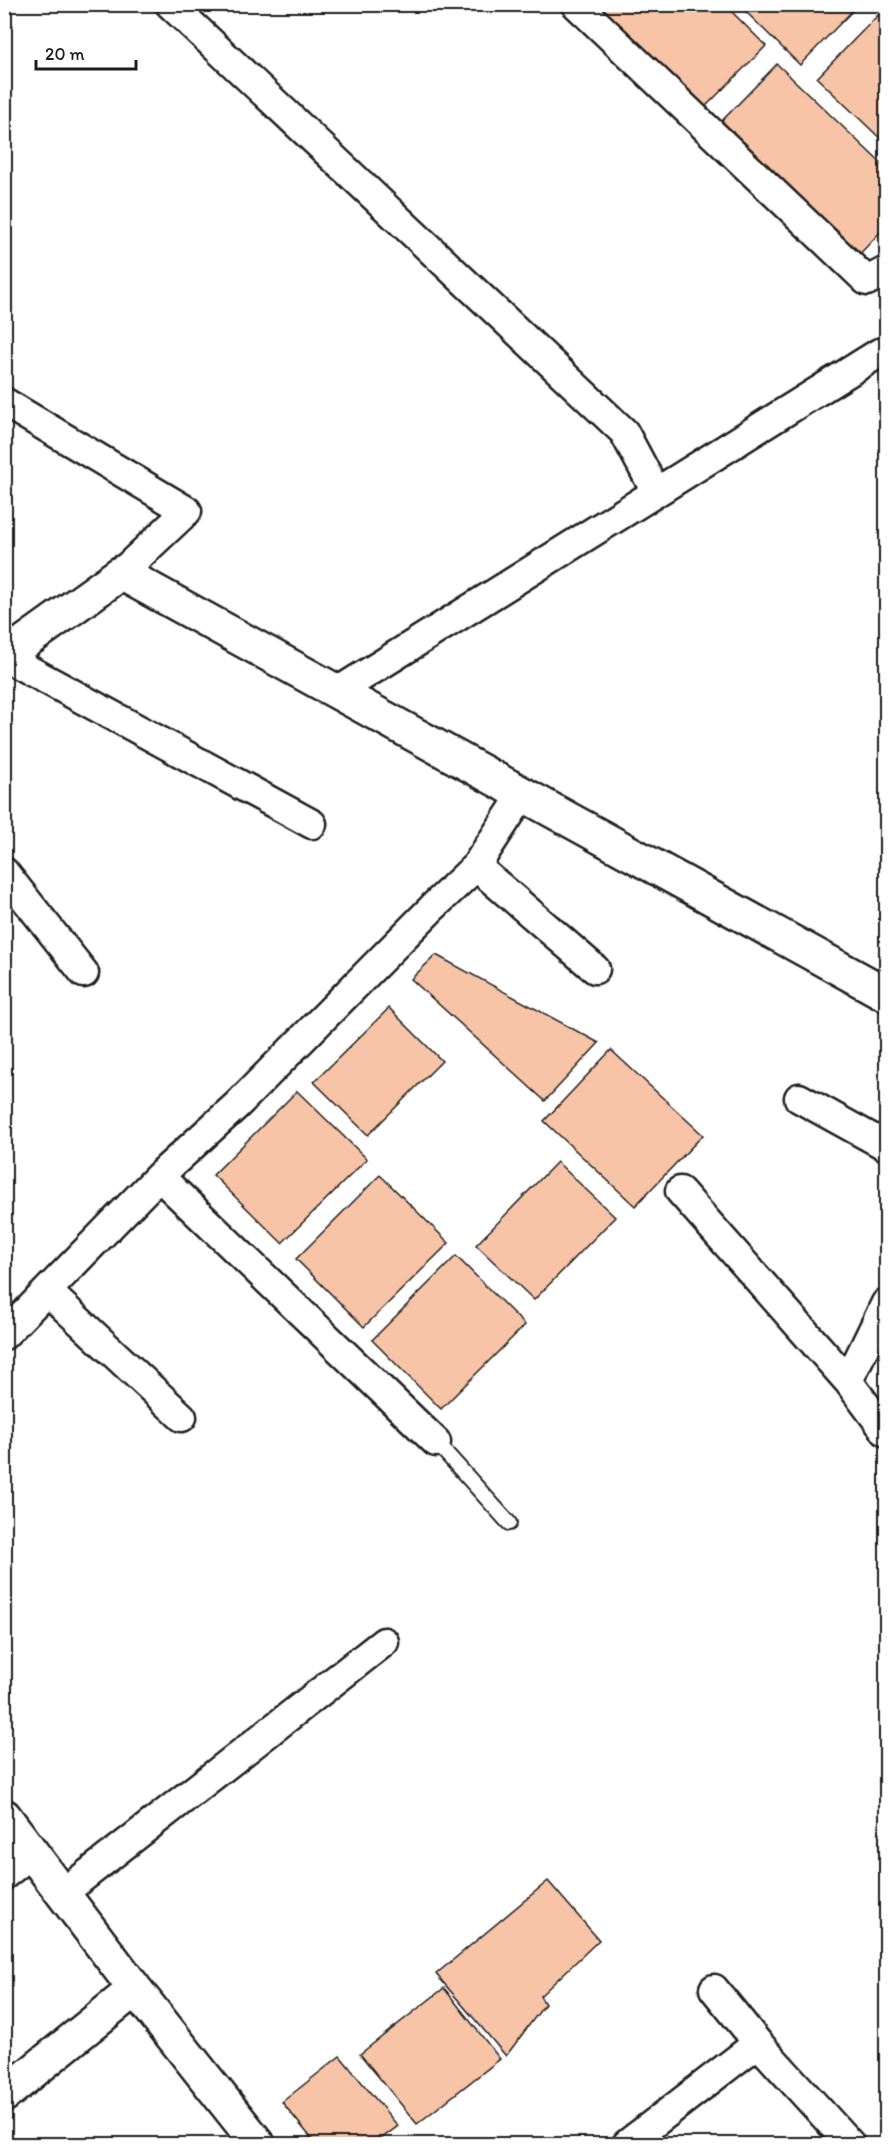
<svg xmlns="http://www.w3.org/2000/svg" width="891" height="2149" font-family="Itim,sans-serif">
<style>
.building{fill:#f7c4a7;stroke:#1c1c1c;stroke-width:1.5}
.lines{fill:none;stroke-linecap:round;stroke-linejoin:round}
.service-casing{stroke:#1c1c1c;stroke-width:18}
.minor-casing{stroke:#1c1c1c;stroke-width:33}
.tertiary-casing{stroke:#1c1c1c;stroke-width:38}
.service{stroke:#fff;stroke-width:14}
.minor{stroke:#fff;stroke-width:28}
.tertiary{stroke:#fff;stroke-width:33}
</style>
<rect width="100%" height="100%" fill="#fff"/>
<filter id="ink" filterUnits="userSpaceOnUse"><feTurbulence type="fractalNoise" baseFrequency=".0167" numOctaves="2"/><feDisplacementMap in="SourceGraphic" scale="12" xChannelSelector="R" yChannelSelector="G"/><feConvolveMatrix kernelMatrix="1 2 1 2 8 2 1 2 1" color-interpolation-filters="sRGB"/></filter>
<g filter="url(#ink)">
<!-- building -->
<path class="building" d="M596,4H724L766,46L703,109Z
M738,4H859L800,65Z
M878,15L886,23V144L817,78Z
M777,64L886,168V226L855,259L716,127Z
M436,955L599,1043L545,1101L411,979Z
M389,1008L442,1061L368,1135L314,1082Z
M611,1050L703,1135L635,1206L544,1121Z
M297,1091L367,1159L282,1243L213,1175Z
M557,1162L615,1217L534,1300L476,1245Z
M380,1175L449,1243L364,1327L296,1259Z
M456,1256L525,1325L441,1409L372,1340Z
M548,1881L599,1940L540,1996L545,2004L506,2056L436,1974Z
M444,1988L500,2059L417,2124L360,2054Z
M340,2056L398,2126L374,2144H316L282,2102Z"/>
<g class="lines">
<!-- service casing -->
<g class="service-casing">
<path id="service" d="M436,1442L509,1523"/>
</g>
<!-- minor casing -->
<g class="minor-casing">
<path id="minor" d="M170,4L624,432L656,492
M576,4L867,281L886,271
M4,402L187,511L121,573
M5,657L312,824
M337,692L879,353
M476,866L595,969
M4,872L84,973
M799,1098L886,1146
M159,1176L436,1442
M680,1191L848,1381L886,1432
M47,1291L182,1417
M4,1335L159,1176L237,1105L433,907L476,866L523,794
M848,1381L886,1303
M4,1875L32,1853
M63,1893L384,1642
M714,1989L758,2043
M627,2144L758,2043L850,2144"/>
</g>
<!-- tertiary casing -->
<g class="tertiary-casing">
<path id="tertiary" d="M4,657L121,573L886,994
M4,1816L135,1989L258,2144
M4,2095L135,1989"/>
</g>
<!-- service -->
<use href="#service" class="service"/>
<!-- minor -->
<use href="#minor" class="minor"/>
<!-- tertiary -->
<use href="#tertiary" class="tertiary"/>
</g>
</g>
<!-- margin -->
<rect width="891" height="2149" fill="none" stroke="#fff" stroke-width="24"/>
<rect x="12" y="12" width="867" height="2125" fill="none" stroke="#1c1c1c" stroke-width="2" filter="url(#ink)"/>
<!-- scale -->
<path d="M36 60v9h100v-9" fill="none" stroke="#1c1c1c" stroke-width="3"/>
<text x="45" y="60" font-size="18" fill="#1c1c1c" stroke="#ffffff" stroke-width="4.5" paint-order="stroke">20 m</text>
</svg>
